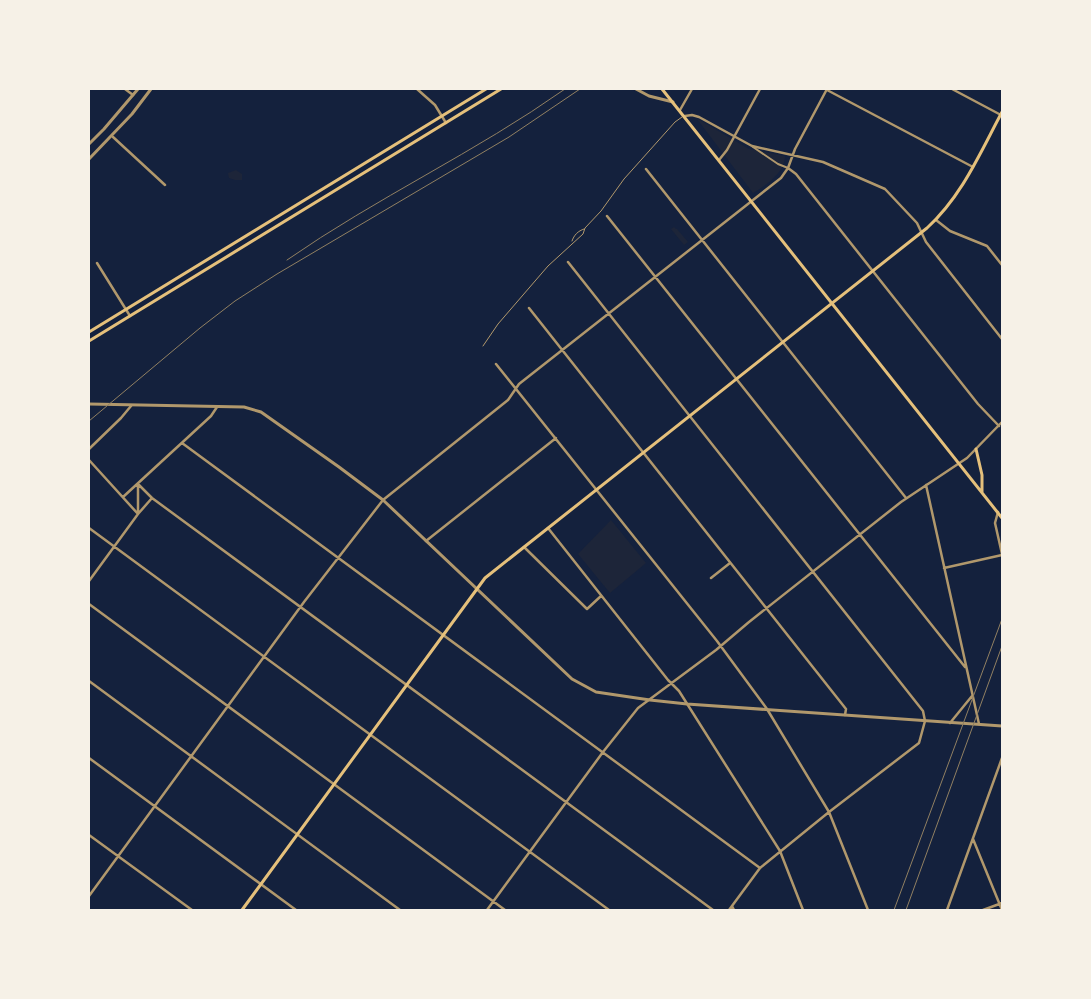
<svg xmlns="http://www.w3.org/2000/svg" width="1091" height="999" font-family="'Work Sans',sans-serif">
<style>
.green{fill:#1d2539}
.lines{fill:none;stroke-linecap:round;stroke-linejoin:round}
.service{stroke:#b1986c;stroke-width:1}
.pedestrian{stroke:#b1986c;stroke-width:2}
.minor{stroke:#b1986c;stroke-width:2.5}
.tertiary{stroke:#b1986c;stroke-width:3}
.secondary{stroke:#e5c07b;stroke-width:3}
.rail{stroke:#918062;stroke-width:1}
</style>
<rect width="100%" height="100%" fill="#14213d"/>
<!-- green -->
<path class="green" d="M697,119H698L749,149L785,156C785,172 767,185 753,193Z
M236,170L242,174V180H235L229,178L228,173Z
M674,227L676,229H677L688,242L684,245L671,229Z
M611,520L646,563L610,593L578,554Z"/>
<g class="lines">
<!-- service -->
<path class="service" d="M572,241C574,235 578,231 584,229
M483,346L498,324L548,266L583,234L585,228L601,211L624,179L675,122L682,117"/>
<!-- pedestrian -->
<path class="pedestrian" d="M753,147L778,164L788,168"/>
<!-- minor -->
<path class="minor" d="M125,89L133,95
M417,89L435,105L446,123
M952,89L1001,115
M827,90L973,167
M680,110L692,89
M685,116L692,115L699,117L752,146L823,162L885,189L917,223L926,242L1002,339
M113,137L165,185
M719,160L727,150L760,89
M788,168L796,174L978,404L999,426
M646,169L906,498
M607,216L965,667
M936,220L950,231L987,246L1002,265
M568,262L923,711L925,721L919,743L829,812L760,868L729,910
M97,263L130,316
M529,308L846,709L845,715
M496,364L717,641L767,709L829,812L868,910
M182,443L760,868
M89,449L121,418L131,406
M89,460L138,514
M138,484L152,498L713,910
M926,485L979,724
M123,497L211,416L217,407
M138,512V484
M998,512L995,523L1002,554
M89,528L609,910
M548,528L668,680L679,691L780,851L803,910
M426,541L556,438
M524,547L587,609L601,596
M944,568L1002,555
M711,578L730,563
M89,581L138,514L152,498
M89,604L505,910
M89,681L400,910
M950,723L972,696
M89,758L296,910
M89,835L192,910
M973,839L1002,910
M89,896L304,602L383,500L508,400L519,384L781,178L788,168L795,149L827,89
M732,906L734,910
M487,910L603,752L638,708L716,650L749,622L901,502L967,458L1002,422
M947,910L1002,758
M983,910L1002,903"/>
<!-- tertiary -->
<path class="tertiary" d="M636,89L649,96L673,102
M89,144L104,129L138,89
M89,159L132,114L151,89
M89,404L244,407L261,412L339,467L383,500L572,679L596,692L650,700L687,704L1002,726"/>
<!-- secondary -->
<path class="secondary" d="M662,89L1002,518
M89,332L486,89
M89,341L501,89
M976,449L982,475V492
M242,910L485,578L927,228C962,196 980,153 1002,112"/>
<!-- rail -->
<path class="rail" d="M287,260C376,198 476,152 565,89
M89,421L200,328L235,301L277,274L509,137L580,89
M894,910L1002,619
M906,910L1002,646"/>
</g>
<!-- border -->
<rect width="1091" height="999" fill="none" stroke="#f6f1e7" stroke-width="180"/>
</svg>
